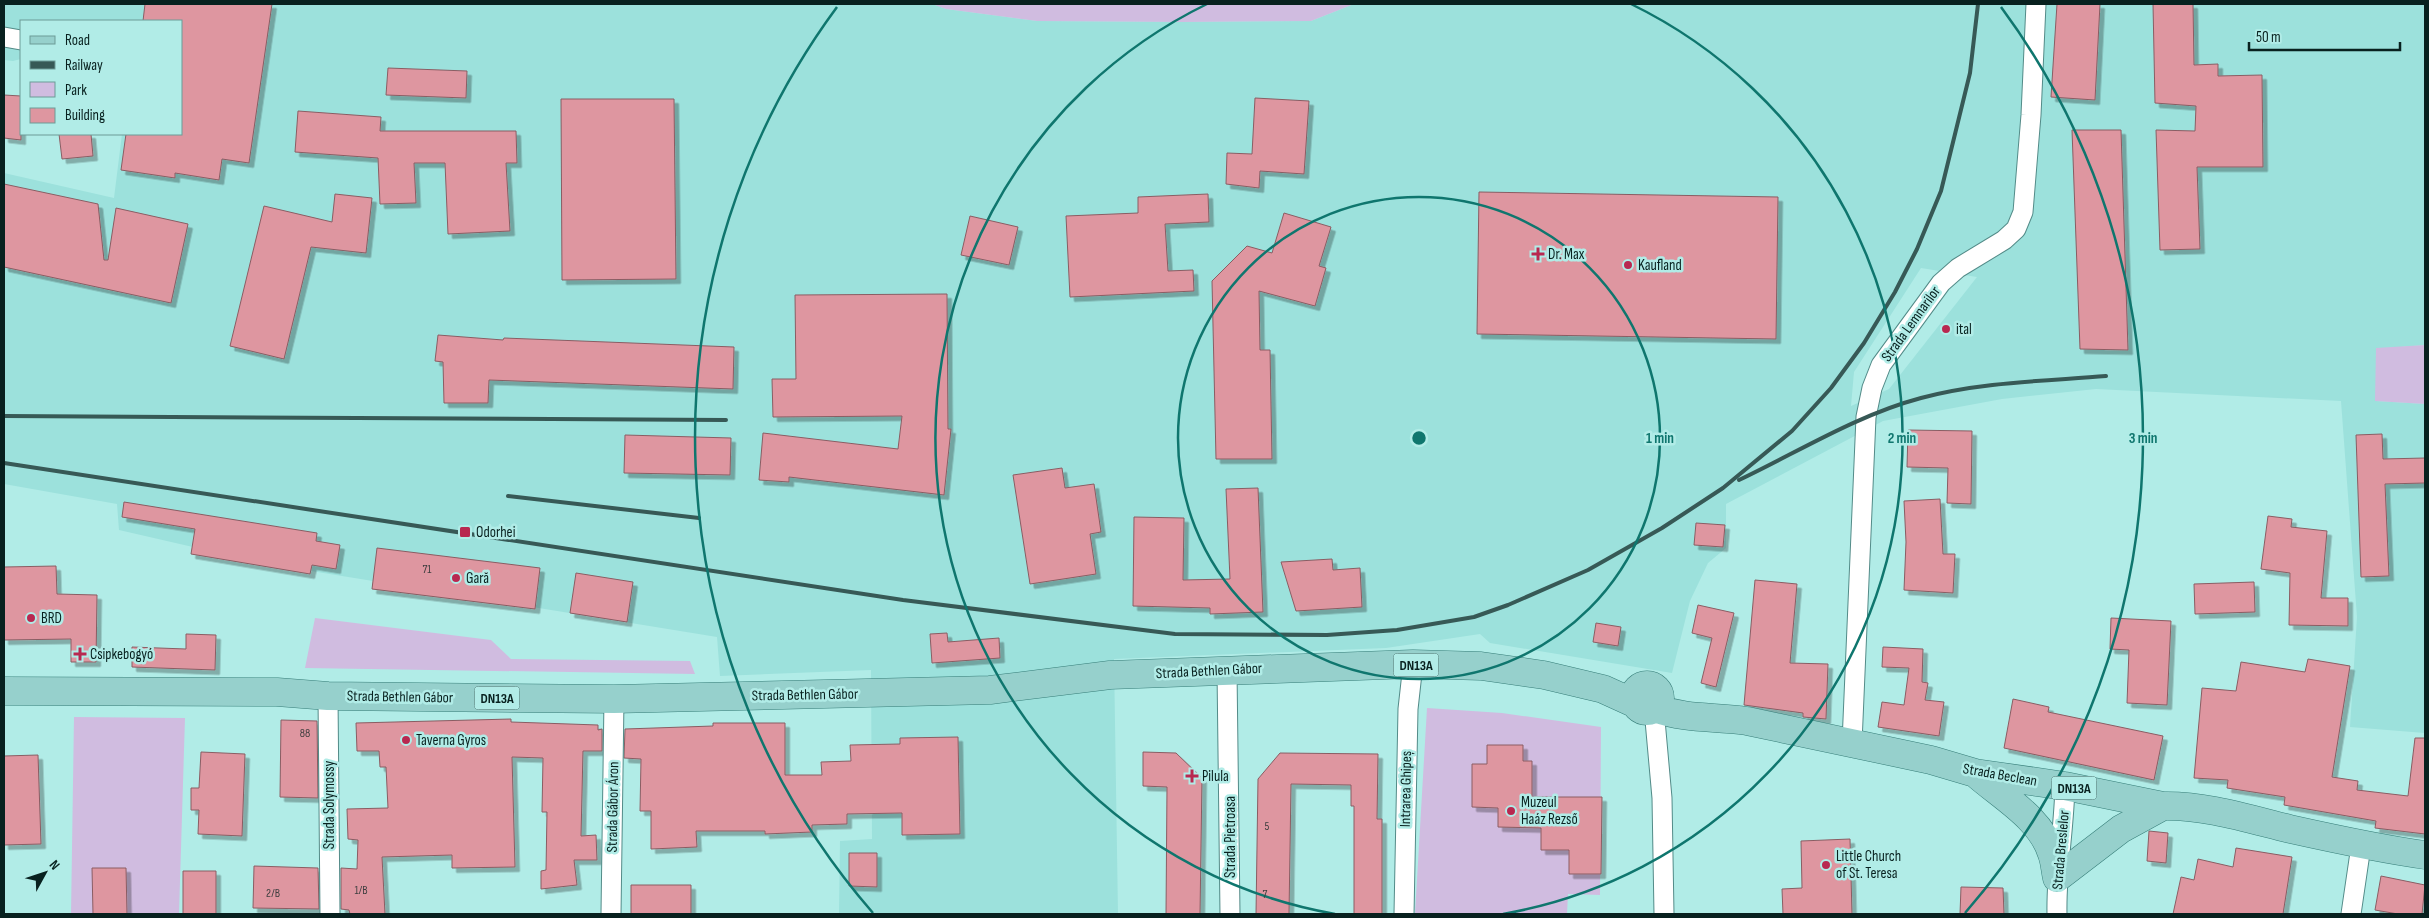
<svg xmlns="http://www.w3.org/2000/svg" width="2429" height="918" font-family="'Sofia Sans Condensed',sans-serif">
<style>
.built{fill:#9ce1dc;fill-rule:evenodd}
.green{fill:#d0bce0}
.building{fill:#de96a0;stroke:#8a5d63;filter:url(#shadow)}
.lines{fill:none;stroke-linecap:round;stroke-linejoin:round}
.minor-casing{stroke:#538b88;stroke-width:21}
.primary-casing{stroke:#377e79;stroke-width:29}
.minor{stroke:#fff;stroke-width:19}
.primary{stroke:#96d0cc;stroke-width:28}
.rail{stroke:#375956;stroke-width:4}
.ring{fill:none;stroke:#0f766e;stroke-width:2.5}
.poi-dot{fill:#b82850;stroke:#b1ece7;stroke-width:2}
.labels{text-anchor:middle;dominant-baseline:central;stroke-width:5;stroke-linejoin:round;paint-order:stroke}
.number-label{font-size:12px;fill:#3e3e3f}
.shield{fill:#b1ece7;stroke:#3b5e5b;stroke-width:1}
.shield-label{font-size:14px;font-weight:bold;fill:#08211f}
.poi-label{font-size:15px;fill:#08211f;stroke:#b1ece7;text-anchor:start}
.street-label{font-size:15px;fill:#08211f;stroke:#b1ece7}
.centre{fill:#0f766e;stroke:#b1ece7;stroke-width:2.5}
.ring-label{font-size:15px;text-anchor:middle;font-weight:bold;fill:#0f766e;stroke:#b1ece7;stroke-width:5;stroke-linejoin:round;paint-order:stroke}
</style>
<defs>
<filter id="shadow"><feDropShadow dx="4.5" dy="4.5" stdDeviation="0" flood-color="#0004"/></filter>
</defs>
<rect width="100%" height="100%" fill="#b1ece7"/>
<!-- built -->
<path class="built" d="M4,4H932L946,9L1037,21L1181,22L1311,21L1354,4H2425V345L2376,349V401L2425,404V733L2350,727L2357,617L2341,401L2096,389L2002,399L1883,421L1726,504V548L1708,563L1690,601L1672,673L1490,643L1480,634L1386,648L1114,659L1118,914H839L840,841L872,839L871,670L720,676L717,637L262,563L119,530L117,504L4,484V173L114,198L122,134H181V21H21V59L13,61L4,60ZM1921,268L1977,277L1889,389L1851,406L1854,372Z"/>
<!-- green -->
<path class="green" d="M932,4H1354L1311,21L1181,22L1037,21L946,9Z
M2425,345V404L2375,401L2376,348Z
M315,618L491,640L511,659L690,661L695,674L305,668Z
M1427,708L1502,713L1601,727L1600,895L1568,894L1567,914H1415Z
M74,717L185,718L179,914H71Z"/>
<!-- building -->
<path class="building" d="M145,4H272L249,163L222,159L219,180L175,173V178L121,170L126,134H181V21H143Z
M2057,4H2100L2095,100L2051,97Z
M2153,4H2193L2194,65L2218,64V76L2262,75L2263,167H2197L2200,249L2160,250L2156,130L2195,131L2196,106L2155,103Z
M388,68L467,71L466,98L386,95Z
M4,95L21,96V140L4,138Z
M1255,98L1309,101L1304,174L1260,171L1259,188L1226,184L1227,153L1252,154Z
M561,99H674L676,279L562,280Z
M298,111L381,117L380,131H516L517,163H506L510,231L448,234L445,163H414L416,203L380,204L378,158L295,152Z
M2072,130H2121L2128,350L2080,349Z
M59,134H91L93,156L62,159Z
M4,184L98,204L104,260H108L116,208L188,224L171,303L4,267Z
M1479,192L1778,197L1776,339L1477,334Z
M335,194L372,198L366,253L311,247L284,359L230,346L264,206L332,222Z
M1208,194L1209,222L1165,224L1168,271L1193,270L1194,291L1070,297L1066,216L1138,213V197Z
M1284,213L1331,227L1319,266L1326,268L1315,306L1259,291L1260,350H1270L1272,459H1216L1212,281L1247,246L1272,253Z
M970,216L1018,227L1009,265L961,255Z
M947,294L948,429H951L944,495L789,477V482L759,480L763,433L898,449L902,416L773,417L772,379H796L795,295Z
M438,335L503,340L504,338L734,347L733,389L489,380L488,403H444L443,362L435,361Z
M1908,430L1972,431L1971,504L1947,503L1948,468L1907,467Z
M2382,434L2383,459L2425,458V483L2385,484L2389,576L2361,577L2356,435Z
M625,435L731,438L730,475L624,473Z
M1062,468L1065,488L1094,484L1101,532L1090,534L1096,574L1030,584L1013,475Z
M1258,488L1263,612L1210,614V608L1133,606L1134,517L1184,518L1183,580L1230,579L1226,489Z
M1940,499L1943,554H1955L1953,593L1904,590L1906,542L1904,501Z
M124,502L317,533L316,541L340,545L336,569L312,565L310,574L191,554L195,529L122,517Z
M2268,516L2292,519L2291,527L2327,531L2321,598H2348V626L2289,625L2290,573L2261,569Z
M1696,523L1725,525L1723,547L1694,545Z
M377,548L540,568L535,609L372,589Z
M1332,559L1333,570L1360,568L1362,607L1296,611L1281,562Z
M56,566L57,594L97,595L96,662H71V639L4,640V567Z
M576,573L633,582L627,622L570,613Z
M1755,580L1797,584L1790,663L1828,664L1826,719L1803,717V713L1744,705Z
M2254,582L2255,612L2195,614L2194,584Z
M1698,605L1734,613L1716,687L1701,683L1712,638L1692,633Z
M2111,618L2171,621L2167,705L2127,703L2129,650L2110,649Z
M1596,623L1621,627L1618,646L1593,642Z
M947,633L948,642L999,638L1000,658L932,663L930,634Z
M186,634L216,635L215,670L132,667V647L186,649Z
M1883,647L1923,649L1922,682L1928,683L1925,700L1944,702L1939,736L1878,727L1882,702L1904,705L1909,668L1882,667Z
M2308,659L2350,666L2332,777L2358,781L2357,790L2408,796L2415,738H2425V834L2375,828L2376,821L2284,805L2285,797L2227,788L2228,780L2194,778L2202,688L2236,691L2241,662L2305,672Z
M2013,699L2049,707L2048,712L2163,736L2154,780L2004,748Z
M511,719V722L598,725V730L602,729V751H583L581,836L596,835L597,860H574L577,885L541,889V871L546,870L547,812H542L543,758L512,757L515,867L452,868V855L382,857L385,914H350L349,910L341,909V868L357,869L358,840L348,839L347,809L388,808L386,767H380L379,751H357L356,723Z
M281,720L317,721L318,798L280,797Z
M713,723H785V775H822L821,762L851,761L850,745L900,744V738L958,737L960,834L902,835V813L847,814V824L812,825V832L765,834V831H696L697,847L651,849V811H640L641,759L624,758L625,729L713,726Z
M1487,745H1523V761H1532V797H1602L1601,874H1569V850H1541V828L1498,827V808L1472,807V764H1487Z
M201,752L245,754L242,836L198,834L199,810H191V788H199Z
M1143,752L1176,753L1202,778L1200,914H1166L1167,787L1143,786Z
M1280,753L1378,754L1377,819H1382V914H1354V806H1351V785L1291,784L1289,914H1256L1258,779Z
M38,755L41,844L4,845V756Z
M2149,831L2168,833L2166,863L2147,861Z
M1850,839L1852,914H1783L1782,889L1802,888L1801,841Z
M2236,848L2292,857L2283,914H2173L2181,877L2194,880L2198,859L2233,867Z
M849,853H877V887L849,886Z
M254,866L318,868L319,909L253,908Z
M92,868H126L127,914H93Z
M183,871H216V914H183Z
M2381,876L2425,885L2422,914H2398L2375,910Z
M631,885H691V914H631Z
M1961,887L2003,888L2004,914H1960Z"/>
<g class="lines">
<!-- minor casing -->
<g class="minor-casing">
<path id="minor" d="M4,37L21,40
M1227,670L1230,914
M328,696L330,914
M1654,709L1662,798L1664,914
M1852,743L1866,417L1872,388L1881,365L1941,283L1958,268L2004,240L2016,229L2023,212L2031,115L2036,4
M611,914L614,699
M1404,914L1408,709L1413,664
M2057,914C2056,871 2064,829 2065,786
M2351,914L2361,846"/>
</g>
<!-- primary casing -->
<g class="primary-casing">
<path id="primary" d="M1634 698a13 13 0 1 1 26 0a13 13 0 1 1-26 0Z
M4,691L277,692L328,696L614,699L990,690L1110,675L1413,664L1481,666L1544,675L1603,689L1636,704
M1655,708C1688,720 1713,716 1747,721L1931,760L1975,773L2065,786L2163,806C2205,805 2249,819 2290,829C2335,839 2380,849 2425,855
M1975,773C2002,797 2041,818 2052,854C2055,862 2055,870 2057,878L2121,829L2163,806"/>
</g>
<!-- minor -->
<use href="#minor" class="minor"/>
<!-- primary -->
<use href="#primary" class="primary"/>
<!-- rail -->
<path class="rail" d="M4,416L726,420
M4,463L903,600L1175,634L1327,635L1397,630L1474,617L1508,605L1588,570L1662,528L1723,488L1792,431L1831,388L1864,343L1895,292L1917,249L1941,191L1970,73L1978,4
M1739,480C1798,452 1857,415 1921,398C1980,382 2045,381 2106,376
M508,496L699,518"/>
</g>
<!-- distance rings -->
<g class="ring">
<circle cx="1419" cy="438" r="241"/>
<path d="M1335 914A483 483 0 0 1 1207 4M1631 4A483 483 0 0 1 1503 914"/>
<path d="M873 913A724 724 0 0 1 837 7M2001 7A724 724 0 0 1 1965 913"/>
</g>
<!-- markers -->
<g class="poi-dot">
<path d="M1535.5 246.5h5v5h5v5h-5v5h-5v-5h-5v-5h5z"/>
<circle cx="1628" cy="265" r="5"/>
<circle cx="1946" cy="329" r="5"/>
<rect x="459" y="526" width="12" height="12" rx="2.5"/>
<circle cx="456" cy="578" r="5"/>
<circle cx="31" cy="618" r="5"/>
<path d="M77.5 646.5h5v5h5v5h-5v5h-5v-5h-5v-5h5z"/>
<circle cx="406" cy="740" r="5"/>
<path d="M1189.5 768.5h5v5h5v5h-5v5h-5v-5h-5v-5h5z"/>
<circle cx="1511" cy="811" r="5"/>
<circle cx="1826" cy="865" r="5"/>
</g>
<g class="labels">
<!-- number labels -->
<g class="number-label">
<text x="427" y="569">71</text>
<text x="305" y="733">88</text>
<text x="1267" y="826">5</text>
<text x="361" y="890">1/B</text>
<text x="273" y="893">2/B</text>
<text x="1265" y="894">7</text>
</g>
<!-- shield labels -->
<g class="shield">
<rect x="1393.5" y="653.5" width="45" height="23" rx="4"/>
<rect x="474.5" y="686.5" width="45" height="23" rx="4"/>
<rect x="2051.5" y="776.5" width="45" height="23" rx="4"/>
</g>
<g class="shield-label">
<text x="1416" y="665">DN13A</text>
<text x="497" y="698">DN13A</text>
<text x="2074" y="788">DN13A</text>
</g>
<!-- poi labels -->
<g class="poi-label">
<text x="1548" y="254">Dr. Max</text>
<text x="1638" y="265">Kaufland</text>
<text x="1956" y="329">ital</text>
<text x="476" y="532">Odorhei</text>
<text x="466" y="578">Gară</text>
<text x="41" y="618">BRD</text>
<text x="90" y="654">Csipkebogyó</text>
<text x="416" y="740">Taverna Gyros</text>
<text x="1202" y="776">Pilula</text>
<text x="1521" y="802">Muzeul<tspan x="1521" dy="17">Haáz Rezső</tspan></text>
<text x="1836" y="856">Little Church<tspan x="1836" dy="17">of St. Teresa</tspan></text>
</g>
<!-- street labels -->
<g class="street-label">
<text transform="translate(1911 324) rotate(-54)">Strada Lemnarilor</text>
<text transform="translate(1209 671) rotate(-3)">Strada Bethlen Gábor</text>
<text transform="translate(805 695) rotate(-1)">Strada Bethlen Gábor</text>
<text transform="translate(400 697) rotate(1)">Strada Bethlen Gábor</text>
<text transform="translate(2000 775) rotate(10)">Strada Beclean</text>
<text transform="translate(1406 789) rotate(-89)">Intrarea Ghipeș</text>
<text transform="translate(329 805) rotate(-90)">Strada Solymossy</text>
<text transform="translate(613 807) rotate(-89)">Strada Gábor Áron</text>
<text transform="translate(1230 837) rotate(-90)">Strada Pietroasa</text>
<text transform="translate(2061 850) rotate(-85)">Strada Breslelor</text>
</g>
</g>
<circle cx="1419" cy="438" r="8" class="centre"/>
<g class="ring-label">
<text x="1660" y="443">1 min</text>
<text x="1902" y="443">2 min</text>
<text x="2143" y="443">3 min</text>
</g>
<!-- border -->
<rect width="2429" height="918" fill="none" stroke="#08211f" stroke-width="10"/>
<!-- legend -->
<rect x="20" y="20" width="162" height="115" fill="#b1ece7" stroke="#6d9b97"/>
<rect x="30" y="36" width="25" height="8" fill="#96d0cc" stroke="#6d9b97"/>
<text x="65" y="45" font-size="15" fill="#08211f">Road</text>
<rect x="30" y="61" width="25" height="8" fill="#375956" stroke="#6d9b97"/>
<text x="65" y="70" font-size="15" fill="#08211f">Railway</text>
<rect x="30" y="82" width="25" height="15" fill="#d0bce0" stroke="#6d9b97"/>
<text x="65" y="95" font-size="15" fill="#08211f">Park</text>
<rect x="30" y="108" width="25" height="15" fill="#de96a0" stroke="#6d9b97"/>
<text x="65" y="120" font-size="15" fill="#08211f">Building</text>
<!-- north arrow -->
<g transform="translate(45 873) rotate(50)" stroke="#b1ece7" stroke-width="4" paint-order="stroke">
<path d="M0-4L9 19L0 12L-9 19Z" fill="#08211f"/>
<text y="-8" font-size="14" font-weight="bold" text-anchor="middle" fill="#08211f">N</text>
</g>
<!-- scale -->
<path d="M2249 42v8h151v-8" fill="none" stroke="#08211f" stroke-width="2.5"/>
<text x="2256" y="42" font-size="15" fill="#08211f" stroke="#b1ece7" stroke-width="4" paint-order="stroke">50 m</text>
</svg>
